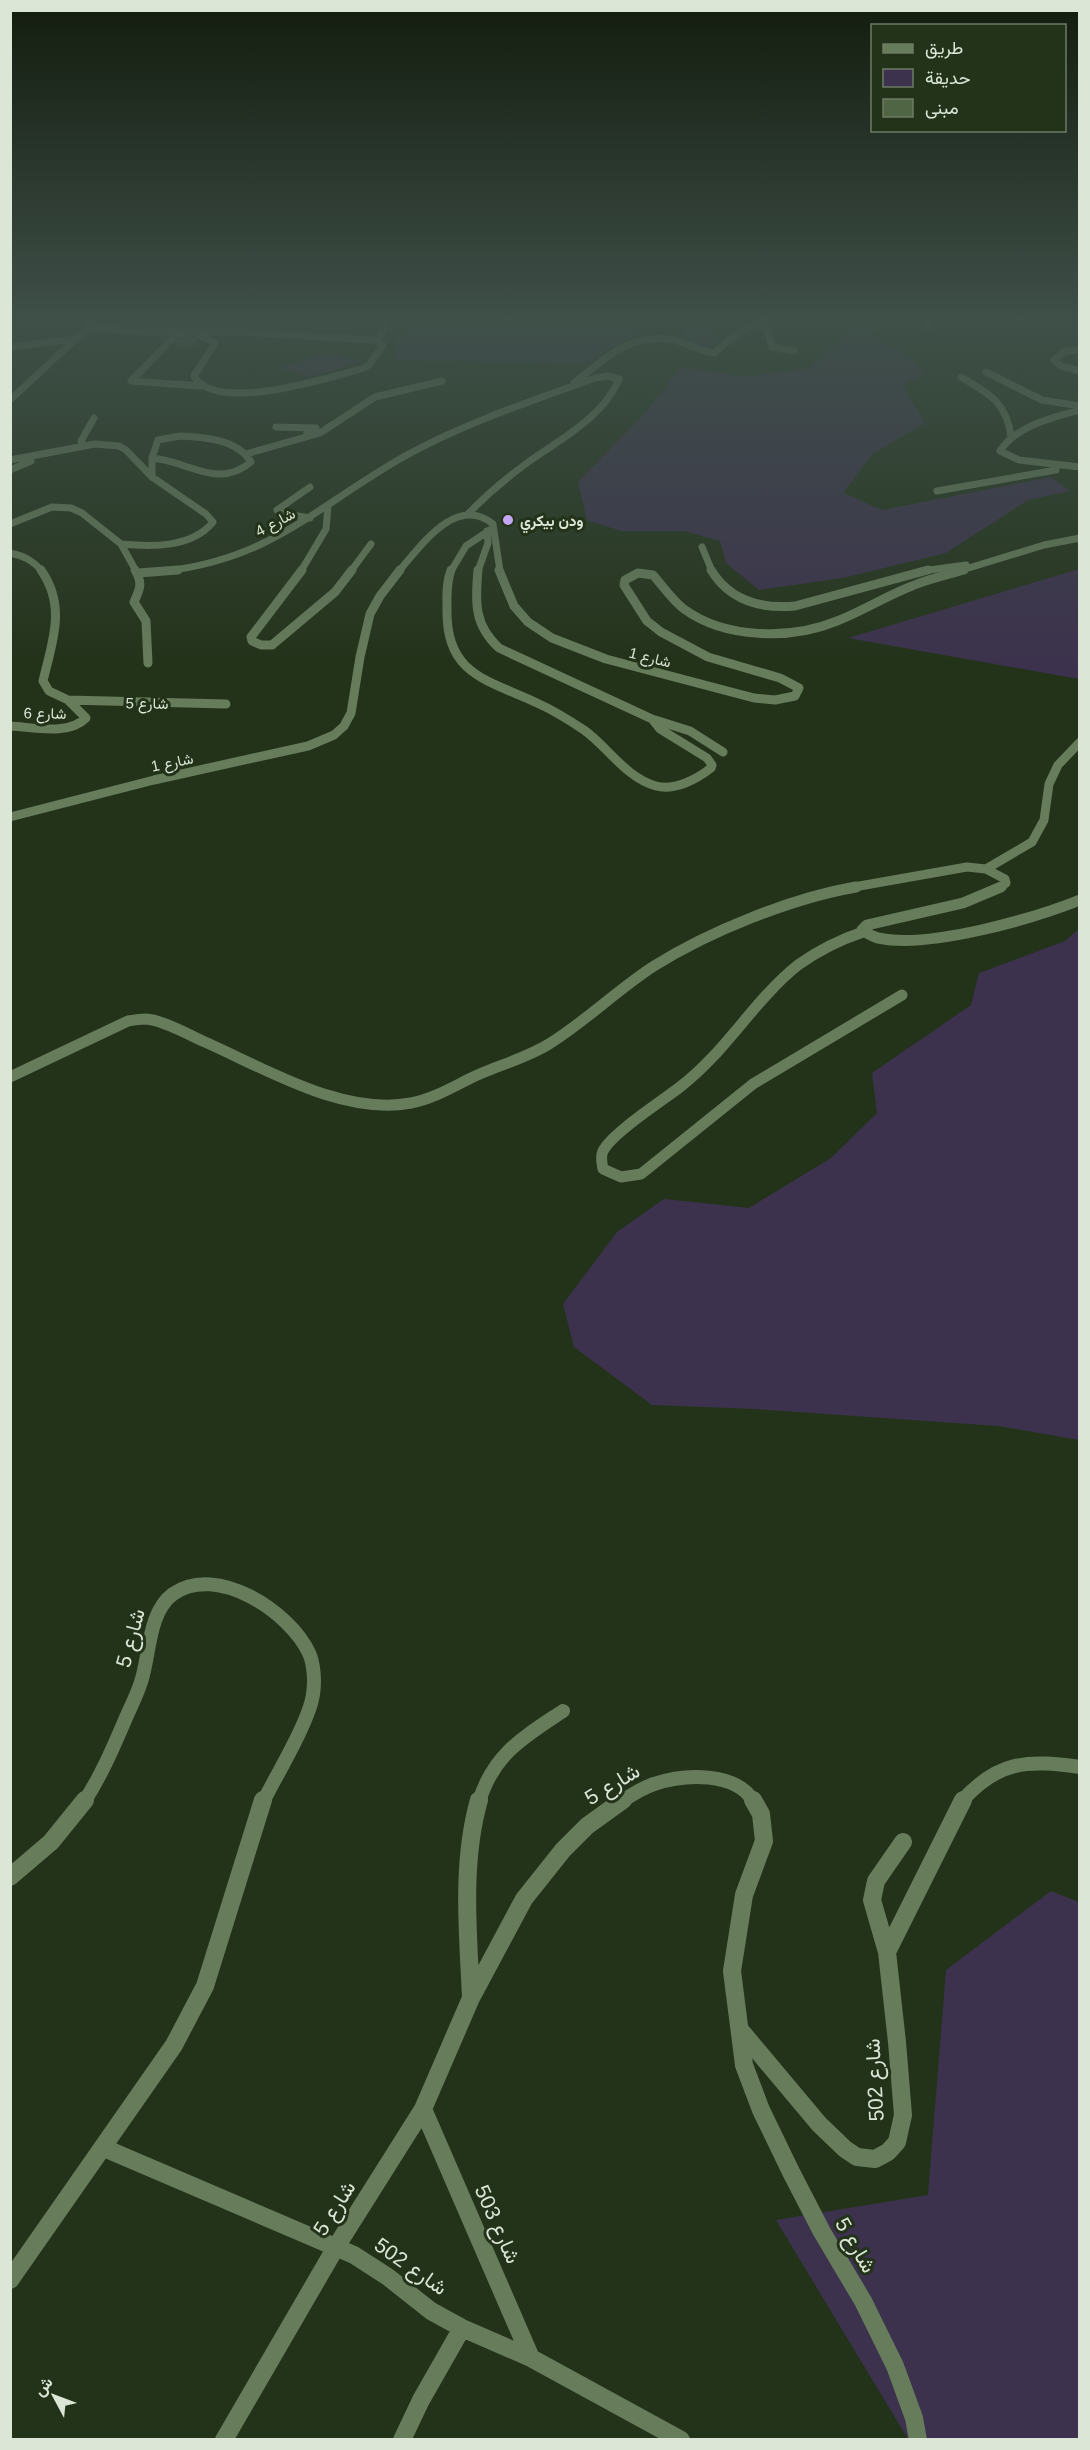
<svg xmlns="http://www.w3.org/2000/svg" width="1090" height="2450" font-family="Arial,Vazirmatn,sans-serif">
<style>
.built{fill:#273b1c}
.green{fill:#3c324d}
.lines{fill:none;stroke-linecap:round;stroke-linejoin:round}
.minor-far4{stroke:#667c5b;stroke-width:7}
.minor-far3{stroke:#667c5b;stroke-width:9}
.minor-far2{stroke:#667c5b;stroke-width:11}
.minor-far1{stroke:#667c5b;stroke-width:14}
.minor{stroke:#667c5b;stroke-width:18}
.tertiary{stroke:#667c5b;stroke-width:7}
.wall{fill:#3f5632}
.shaded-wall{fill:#2d4121}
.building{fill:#506544;stroke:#657a5b;stroke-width:1.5}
.poi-dot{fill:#c3a7f2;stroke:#23331a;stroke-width:2}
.labels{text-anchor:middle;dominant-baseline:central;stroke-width:6;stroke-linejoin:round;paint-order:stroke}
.far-poi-label{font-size:15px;font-weight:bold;fill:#dbe6d6;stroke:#23331a;text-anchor:start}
.far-street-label{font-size:15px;fill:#dbe6d6;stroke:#23331a}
.near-street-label{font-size:21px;fill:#dbe6d6;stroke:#23331a}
</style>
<rect width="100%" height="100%" fill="#23331a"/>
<!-- built -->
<path class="built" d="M244,321H385L374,339L237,330Z"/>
<!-- green -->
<path class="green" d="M419,321H649L631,339L609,348L591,363L393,360L398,352L395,341Z
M683,321H722L711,327L720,340L704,349L682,334L685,325Z
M862,321H902L867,334L897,350L926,373L903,385L925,423L872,454L843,493L882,510L1051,477L1070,491L1028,500L946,553L843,578L759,590L726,563L720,541L685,531H621L587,520L578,482L645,413L681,367L745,377L810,368Z
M328,352L363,362L309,377L280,368Z
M1079,569V679L848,638Z
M1079,929V1440L998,1426L755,1409L652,1405L574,1347L563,1304L617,1232L664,1199L749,1208L831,1158L877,1113L872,1073L971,1005L979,973L1065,941Z
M1051,1891L1079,1902V2439H908L776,2220L928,2195L946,1970Z"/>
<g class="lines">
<!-- minor-far4 -->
<path class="minor-far4" d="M759,323L768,331L772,347L794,351
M91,327L146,332H242L371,340L379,338L388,321
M928,327L931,323L929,321
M178,333L131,381L201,386
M199,335L215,343L194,376C216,414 327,378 361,369L369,365L383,345L375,339
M10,347L76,339
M1080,350L1065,351L1054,360L1061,366L1080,371
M986,372L1042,400L1080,406
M961,377C989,394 1007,402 1011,437
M574,383C605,358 631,332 674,340C688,343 699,352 714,353L738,333L765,321
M1080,410C1053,417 1016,426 1000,451L1019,460L1080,467
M276,427L316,428L307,433
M180,436C204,437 237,439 251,462C217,490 189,461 152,458L158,440Z
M83,445L81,441L94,418
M246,454L320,433L375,397L442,381
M10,460L95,444L119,446L126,450L152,477L206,514L213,522C192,548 152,547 121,544
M10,470L31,461
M152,477V458
M310,487L277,510L280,513L310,518
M937,491L1056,470
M10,524L52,507L71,508L82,513L121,544L136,571
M702,547L712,571
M10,553C24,556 32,560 42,571
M165,571C272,559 318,505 405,456C465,423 531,401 595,378L608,376L619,379C604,417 559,440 527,463C505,479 485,496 467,515
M301,571L326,529L328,506
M351,571L371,544
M399,571C421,546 456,494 493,524L500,571
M451,571L466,546L493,528
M478,571L488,543L487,531
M922,571L966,565
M959,571L1044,545L1080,538"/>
<!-- minor-far3 -->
<path class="minor-far3" d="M41,570C67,607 52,642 43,681L49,691L68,700L226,704
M135,570C143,583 140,589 134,602L146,621L148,663
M302,570L251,637L252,641L261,645H272L335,592L352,570
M451,570C446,583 447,597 447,610C446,675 488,680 537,703C553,710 569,720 584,730C608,747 626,778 656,786C675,791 697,779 711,768L712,765L707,758L660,729L652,719
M478,570C475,602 474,625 499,648L652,719L690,731L723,752
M499,570L514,606L528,622L552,638L606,659L754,698L775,700L795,696L799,688L780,678L708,657L661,632L647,621L624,585L625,580L638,573L653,575C663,586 672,600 684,609C725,639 791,640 837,621C863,611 886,596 912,586C928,579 947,575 964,570
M711,570C730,601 761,609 795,606L928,570
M138,573L178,570
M10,726C33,727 68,736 86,718L68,700
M10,817L154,780L308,746L334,735L344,726L351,713L360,657L370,614L380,596L400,570
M986,869L1032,842L1044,820L1049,784L1058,765L1080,742
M848,888L967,867L986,869L1005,879L1006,883L999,888"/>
<!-- minor-far2 -->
<path class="minor-far2" d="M1001,887L963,903L867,925L862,930C867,933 873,937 878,938C929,949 1032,919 1080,900
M863,932C839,940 819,950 798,965C754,1000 726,1052 680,1087C662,1101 612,1133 603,1151C600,1157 602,1163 603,1169L621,1177L641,1174L753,1084L902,995
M10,1077L128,1021C134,1020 140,1019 146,1019C163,1020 189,1035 205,1042C266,1069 343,1116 411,1103C432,1099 451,1088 469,1079C495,1066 525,1059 549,1044C586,1021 617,990 654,966C710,931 792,898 856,887"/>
<!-- minor-far1 -->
<path class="minor-far1" d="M84,1802C101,1776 113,1748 125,1720C130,1708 137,1695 141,1682C150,1655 148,1612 173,1594C217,1563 290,1612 309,1653C314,1664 315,1682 313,1694C310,1720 276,1776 263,1802
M479,1802C493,1754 524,1737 563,1711
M621,1802C631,1795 642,1788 654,1784C684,1774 736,1771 754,1802
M961,1802C998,1760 1027,1760 1080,1767"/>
<!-- minor -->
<path class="minor" d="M753,1800L761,1814L764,1841L744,1895L732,1971L744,2065L761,2110L791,2172L822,2232L863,2301L895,2366L914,2418L918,2440
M10,1877L51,1842L85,1800
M887,1952L963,1800
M471,1997C468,1933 461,1863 479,1800
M741,2031L819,2124L845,2149L857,2157L875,2159L888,2152L897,2142L903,2115L897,2042L887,1952L872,1900L876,1881L903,1842
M423,2109L531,2358
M104,2148L354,2255L388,2277L431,2311L462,2328L531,2358L681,2440
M10,2280L174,2045L205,1986L263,1800
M224,2440L336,2247L423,2109L471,1998L524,1899L563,1850L587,1826L623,1800
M402,2440L421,2400L462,2328"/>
<!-- tertiary -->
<path class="tertiary" d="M10,400L95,321"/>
</g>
<!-- wall -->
<path class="wall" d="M159,321H221L215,326H160Z
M199,336L200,342L193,349L176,347V341Z"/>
<!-- shaded-wall -->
<path class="shaded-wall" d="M215,321H221L215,326Z
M199,336L200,342L193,349L192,343Z"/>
<!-- building -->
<path class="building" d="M187,332H194L199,336L192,343L176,341Z"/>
<!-- sky -->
<linearGradient id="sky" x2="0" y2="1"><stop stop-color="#131c0e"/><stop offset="0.48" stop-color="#3f5049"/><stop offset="1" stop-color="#3f5049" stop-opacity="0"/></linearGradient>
<rect width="1090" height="664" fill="url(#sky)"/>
<!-- markers -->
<circle class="poi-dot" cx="508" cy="520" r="6"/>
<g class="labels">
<!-- far-poi labels -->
<g class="far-poi-label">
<text x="520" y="520">ودن بيكري</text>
</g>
<!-- far-street labels -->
<g class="far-street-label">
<text transform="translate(275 522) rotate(-28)">شارع 4</text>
<text transform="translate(650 657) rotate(14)">شارع 1</text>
<text transform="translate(147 703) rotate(1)">شارع 5</text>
<text transform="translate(45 713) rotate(1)">شارع 6</text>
<text transform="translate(172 762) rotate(-12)">شارع 1</text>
</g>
<!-- near-street labels -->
<g class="near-street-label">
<text transform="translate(130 1638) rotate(-75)">شارع 5</text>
<text transform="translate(612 1784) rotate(-31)">شارع 5</text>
<text transform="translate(874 2080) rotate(-93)">شارع 502</text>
<text transform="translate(334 2208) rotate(-58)">شارع 5</text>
<text transform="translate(498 2224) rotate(66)">شارع 503</text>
<text transform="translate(856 2245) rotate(60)">شارع 5</text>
<text transform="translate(411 2266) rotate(35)">شارع 502</text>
</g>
</g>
<!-- border -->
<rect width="1090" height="2450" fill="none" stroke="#dbe6d6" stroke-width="24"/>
<!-- legend -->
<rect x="871" y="24" width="195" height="108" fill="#23331a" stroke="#6d7b65" stroke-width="1.5"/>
<rect x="883" y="44" width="30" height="9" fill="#667c5b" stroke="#6d7b65" stroke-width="1.5"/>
<text x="925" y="54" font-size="18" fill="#dbe6d6">طريق</text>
<rect x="883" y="69" width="30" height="18" fill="#3c324d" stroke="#6d7b65" stroke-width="1.5"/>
<text x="925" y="84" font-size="18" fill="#dbe6d6">حديقة</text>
<rect x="883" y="99" width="30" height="18" fill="#506544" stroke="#6d7b65" stroke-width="1.5"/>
<text x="925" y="114" font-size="18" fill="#dbe6d6">مبنى</text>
<!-- north arrow -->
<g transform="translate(54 2396) rotate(311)" stroke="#23331a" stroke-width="4.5" paint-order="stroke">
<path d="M0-4.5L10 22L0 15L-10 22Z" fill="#dbe6d6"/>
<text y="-9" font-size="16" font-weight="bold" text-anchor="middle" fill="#dbe6d6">ش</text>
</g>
</svg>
